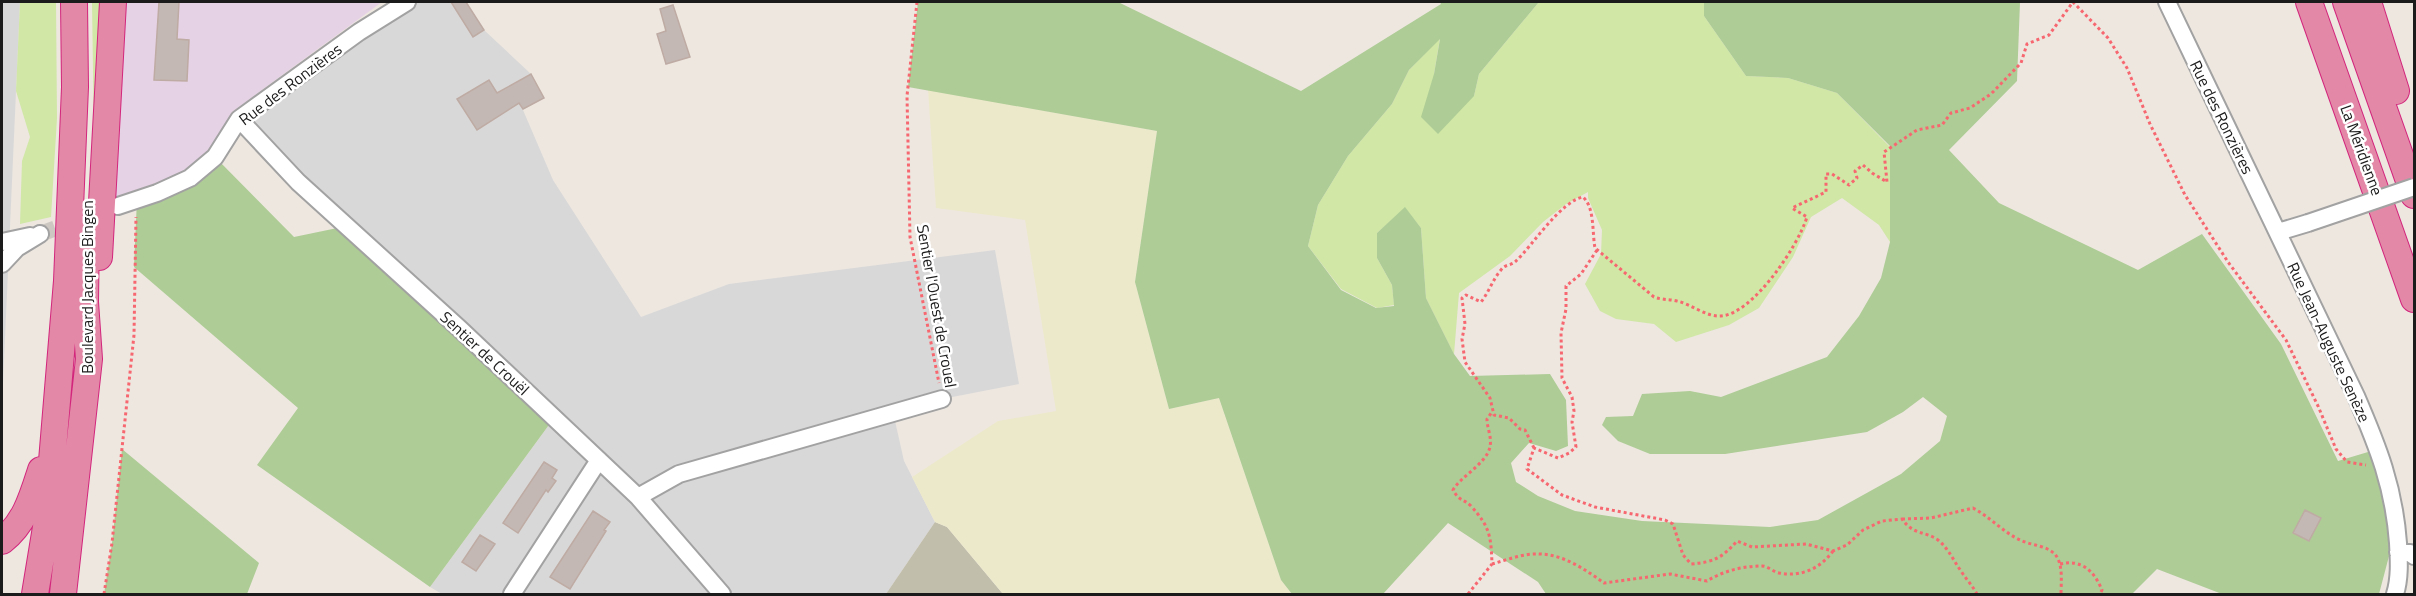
<svg xmlns="http://www.w3.org/2000/svg" width="2416" height="596" font-family="'Titillium Web',sans-serif">
<style>
.residential{fill:#d9d8d8}
.industrial{fill:#e6d2e5}
.construction{fill:#c1beac}
.farmland{fill:#ece9cb}
.grass{fill:#d0e7a6}
.forest{fill:#aecc95}
.building{fill:#c4b8b4;stroke:#beaba3;stroke-width:1.5}
.lines{fill:none;stroke-linecap:round;stroke-linejoin:round}
.minor-tunnel{stroke:#cec8c2;stroke-width:16;stroke-dasharray:16 8;stroke-linecap:butt}
.minor-casing{stroke:#a2a2a2;stroke-width:20}
.highway-casing{stroke:#d2267c;stroke-width:28}
.path{stroke:#f7676f;stroke-width:3;stroke-dasharray:3 3;stroke-linecap:butt}
.minor{stroke:#fff;stroke-width:16}
.highway{stroke:#e488a8;stroke-width:26}
.minor-bridge-casing{stroke:#a2a2a2;stroke-width:20;stroke-linecap:butt}
.minor-bridge{stroke:#fff;stroke-width:16}
.labels{text-anchor:middle;dominant-baseline:central;stroke-width:5;stroke-linejoin:round;paint-order:stroke}
.street-label{font-size:16px;fill:#1b1b1b;stroke:#fff}
</style>
<rect width="100%" height="100%" fill="#ede7e0"/>
<!-- residential -->
<path class="residential" d="M2,2H20L2,406Z
M407,2H466L484,30L531,74L544,98L523,110L553,180L641,317L729,284L995,250L1019,384L942,399L893,412L904,461L935,522L886,594H442L430,587L554,418L239,119Z"/>
<!-- industrial -->
<path class="industrial" d="M121,2H382L232,112L209,152L186,174L138,193L112,200Z"/>
<!-- construction -->
<path class="construction" d="M935,522L947,527L1003,594H886Z"/>
<!-- farmland -->
<path class="farmland" d="M928,90L1157,131L1135,282L1169,409L1219,398L1281,580L1292,594H1003L947,527L935,522L912,477L998,421L1056,411L1025,220L936,208Z"/>
<!-- grass -->
<path class="grass" d="M20,2H56L57,118L51,217L20,224L22,161L30,137L16,91Z
M92,2H104L94,139Z
M1539,2H1704V16L1746,76L1788,78L1837,93L1890,147V242L1879,225L1842,198L1811,217L1793,257L1759,308L1729,325L1676,342L1654,324L1616,319L1600,311L1585,284L1601,254L1602,230L1588,198V192L1566,204L1543,222L1510,256L1459,293L1454,354L1426,298L1421,228L1405,208L1377,233V258L1392,285L1394,305L1377,308L1341,289L1308,246L1318,205L1348,156L1392,104L1409,70L1440,38L1434,74L1474,96L1479,74Z"/>
<!-- forest -->
<path class="forest" d="M918,2H1118L1301,91L1441,4L1440,2H1539L1479,74L1474,96L1438,134L1421,117L1434,74L1440,39L1409,70L1392,104L1348,156L1318,205L1308,246L1341,290L1376,308L1394,306L1392,285L1377,258V233L1405,207L1421,228L1426,298L1454,354L1470,376L1550,374L1566,400L1568,446L1556,451L1529,443L1511,463L1516,482L1538,496L1575,511L1642,521L1770,527L1818,520L1901,474L1940,441L1947,416L1923,397L1903,412L1867,432L1725,454H1650L1618,441L1602,425L1606,417L1633,416L1642,394L1690,391L1721,397L1827,357L1859,316L1881,278L1890,242V146L1837,93L1788,78L1746,76L1704,16V2H2020L2017,81L1949,150L1999,203L2138,270L2202,234L2281,344L2338,461L2378,449L2393,541L2379,594H2222L2157,569L2132,594H1546L1538,582L1448,523L1383,594H1292L1281,580L1219,398L1169,409L1135,282L1157,131L908,87Z
M215,157L294,237L347,226L554,418L430,587L257,465L298,408L134,267L137,199Z
M122,449L259,563L247,594H104L112,543Z"/>
<!-- building -->
<path class="building" d="M159,2H179L177,39L189,40L187,81L154,80Z
M451,2H466L484,30L473,37Z
M673,5L690,57L666,64L657,34L666,31L660,9Z
M531,74L544,98L523,109L519,103L477,130L457,99L489,80L497,93Z
M544,462L557,470L552,478L556,481L548,492L546,490L518,533L503,523Z
M2305,510L2321,518L2309,541L2293,533Z
M593,511L610,522L604,530L606,531L570,589L550,577Z
M480,535L495,544L476,571L462,562Z"/>
<g class="lines">
<!-- minor-tunnel -->
<path class="minor-tunnel" d="M40,234L108,209"/>
<!-- minor casing -->
<g class="minor-casing">
<path id="minor" d="M2167,2L2356,396C2378,447 2394,487 2398,543C2399,561 2400,578 2395,594
M239,119L298,182L460,329L638,497L722,594
M118,206L157,193L190,178L215,157L239,119L359,32L407,2
M2278,232L2308,223
M2,242L30,236
M2,264L17,248L40,234
M638,497L679,474L942,399
M2398,552L2410,553L2414,556
M512,594L599,460"/>
</g>
<!-- highway casing -->
<g class="highway-casing">
<path id="highway" d="M2309,2L2414,299
M2346,2L2414,195
M2368,2L2396,91
M99,257L113,2
M2,541C25,523 32,498 41,470
M35,594L47,521L67,281L75,87L74,2
M63,594L89,359L85,302L86,234"/>
</g>
<!-- path -->
<path class="path" d="M917,2L907,96L910,237L939,383
M1597,250L1581,274L1566,286V309L1561,333L1562,378L1572,397L1574,411L1572,422L1576,447L1569,453L1558,458L1534,448L1527,469L1562,495L1595,507L1665,520L1673,524L1683,555L1691,564C1714,562 1722,558 1737,541L1752,547L1806,544L1833,551L1847,545L1863,530L1882,521L1902,519C1913,535 1925,531 1938,540C1949,549 1953,560 1961,571C1966,579 1972,585 1977,594
M1534,448L1525,430L1520,429L1509,418L1494,415L1490,398L1465,362L1462,339L1465,324L1462,298L1466,295L1481,302C1489,292 1493,279 1501,270C1505,264 1511,266 1516,261C1532,246 1561,201 1583,197C1595,208 1592,233 1595,248L1654,297C1662,300 1669,299 1677,301C1691,304 1706,317 1721,316C1753,314 1798,246 1807,217L1792,208L1826,192V174H1832L1849,185L1857,178L1855,171L1863,165L1872,173L1887,182L1884,152L1917,130L1942,125L1951,113L1970,108L1991,94L2021,63L2027,44L2049,35L2073,2L2108,38L2127,68L2150,124L2185,195L2228,262L2286,340L2318,406L2336,449L2347,462L2366,465
M1902,519L1931,518L1973,508C1990,517 2003,532 2020,540C2032,546 2049,545 2057,557C2063,567 2061,584 2061,594
M1492,564C1507,560 1524,553 1539,554C1563,554 1586,570 1604,583L1670,574L1707,581C1723,571 1743,566 1762,566C1768,566 1773,572 1779,573C1801,577 1820,569 1833,551
M2060,564C2082,559 2094,571 2102,590L2100,594
M104,594L112,543L134,335L136,217
M1468,594L1492,564C1491,536 1490,527 1471,506C1464,499 1460,502 1453,490C1462,475 1486,464 1490,447C1492,437 1487,428 1487,419L1492,412"/>
<!-- minor -->
<use href="#minor" class="minor"/>
<!-- highway -->
<use href="#highway" class="highway"/>
<!-- minor-bridge casing -->
<g class="minor-bridge-casing">
<path id="minor-bridge" d="M2308,223L2414,187"/>
</g>
<!-- minor-bridge -->
<use href="#minor-bridge" class="minor-bridge"/>
</g>
<g class="labels">
<!-- street labels -->
<g class="street-label">
<text transform="translate(290 84) rotate(-37)">Rue des Ronzières</text>
<text transform="translate(2222 117) rotate(64)">Rue des Ronzières</text>
<text transform="translate(2362 150) rotate(70)">La Méridienne</text>
<text transform="translate(87 287) rotate(-90)">Boulevard Jacques Bingen</text>
<text transform="translate(937 306) rotate(80)">Sentier l'Ouest de Crouel</text>
<text transform="translate(2329 342) rotate(65)">Rue Jean-Auguste Senèze</text>
<text transform="translate(485 353) rotate(43)">Sentier de Crouël</text>
</g>
</g>
<!-- border -->
<rect width="2416" height="596" fill="none" stroke="#1b1b1b" stroke-width="6"/>
</svg>
